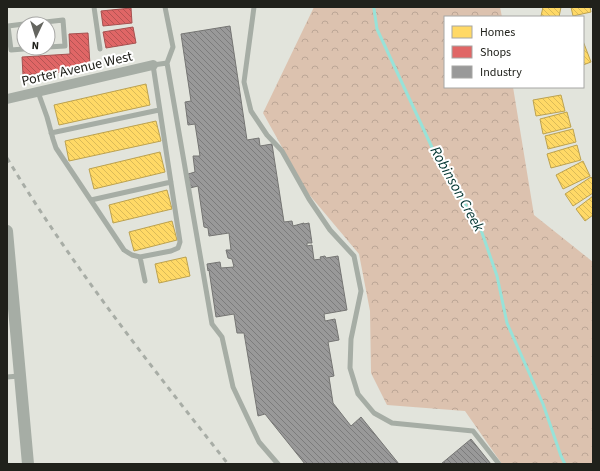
<svg xmlns="http://www.w3.org/2000/svg" width="600" height="471" font-family="'Source Sans 3',sans-serif">
<style>
.park{fill:url(#park-crowns)}
.homes{fill:url(#homes-back-hatch);stroke:#bca250}
.shops{fill:url(#shops-back-hatch);stroke:#a65150}
.industry{fill:url(#industry-back-hatch);stroke:#757573}
.lines{fill:none;stroke-linecap:round;stroke-linejoin:round}
.stream{stroke:#98e2d8;stroke-width:3}
.service{stroke:#a6ada5;stroke-width:5}
.minor{stroke:#a6ada5;stroke-width:10}
.tertiary{stroke:#a6ada5;stroke-width:12}
.rail{stroke:#a8ada6;stroke-width:3;stroke-dasharray:5 5;stroke-linecap:butt}
.labels{text-anchor:middle;dominant-baseline:central;stroke-width:4;stroke-linejoin:round;paint-order:stroke}
.street-label{font-size:14px;fill:#20211b;stroke:#fff}
.water-label{font-size:15px;font-style:italic;fill:#003430;stroke:#fff}
</style>
<defs>
<pattern id="park-crowns" width="20" height="18" patternUnits="userSpaceOnUse"><rect width="20" height="18" fill="#dcc2af"/><path d="M2 6a3 3 0 1 1 6 0M12 15a3 3 0 1 1 6 0" fill="none" stroke="#bca696"/></pattern>
<pattern id="homes-back-hatch" width="6" height="6" patternUnits="userSpaceOnUse"><rect width="6" height="6" fill="#ffd966"/><path d="M-1 5l2 2M0 0l6 6M5-1l2 2" fill="none" stroke="#daba58"/></pattern>
<pattern id="shops-back-hatch" width="6" height="6" patternUnits="userSpaceOnUse"><rect width="6" height="6" fill="#e06666"/><path d="M-1 5l2 2M0 0l6 6M5-1l2 2" fill="none" stroke="#b55453"/></pattern>
<pattern id="industry-back-hatch" width="6" height="6" patternUnits="userSpaceOnUse"><rect width="6" height="6" fill="#999"/><path d="M-1 5l2 2M0 0l6 6M5-1l2 2" fill="none" stroke="#7c7c7c"/></pattern>
</defs>
<rect width="100%" height="100%" fill="#e2e4dc"/>
<!-- park -->
<path class="park" d="M314,7H500L502,17H445V87H513L534,215L593,262V464H502L465,411L387,405L371,373L370,311L359,254L307,192L263,113Z"/>
<!-- homes -->
<path class="homes" d="M543,7H561L559,17H546L541,16Z
M571,7H590L591,12L573,16Z
M583,41L591,62L583,65Z
M146,84L150,105L59,125L54,105Z
M561,95L565,111L536,116L533,100Z
M567,112L571,127L543,134L540,119Z
M156,121L161,141L69,161L65,141Z
M573,129L576,142L548,149L545,136Z
M577,145L581,160L551,168L547,154Z
M160,152L165,172L94,189L89,169Z
M583,161L590,176L563,189L556,175Z
M591,177L593,180V193L573,206L565,194Z
M167,190L172,209L113,223L109,205Z
M593,196V215L585,221L576,209Z
M172,221L177,240L134,251L129,232Z
M186,257L190,276L159,283L155,264Z"/>
<!-- shops -->
<path class="shops" d="M131,8L132,23L103,26L101,11Z
M133,27L136,43L106,48L103,32Z
M88,33L90,65L74,71L23,75L22,57L70,54L69,34Z"/>
<!-- industry -->
<path class="industry" d="M230,26L247,140L259,138L260,146L272,144L284,222L292,221L293,226L304,223V224L309,223L312,243H307V246L312,245L314,260L321,259L320,257L325,256L326,258L338,256L347,310L324,314L325,321L335,319L339,340L328,342L334,376L329,377L333,403L351,426L361,417L399,464H305L265,414L258,416L244,333H237L234,314L216,317L209,270L208,271L207,264L220,262L221,268L234,267L232,259L228,258L226,250H231L229,233L209,236L208,228L204,227L198,186L190,188L188,174L195,172L193,156H200L195,124L188,125L185,102L191,101L181,34Z
M471,439L491,464H441Z"/>
<g class="lines">
<!-- stream -->
<path class="stream" d="M374,7V9L377,29L442,169L480,227L497,276L507,323L543,404L561,456L565,464"/>
<!-- service -->
<path class="service" d="M94,7L100,49
M165,7L173,47L167,63
M254,7L244,82L251,111L267,135L282,151L309,199L330,230L354,256L361,291L351,339L350,368L358,394L374,413L392,423L473,431L499,464
M24,24L8,26L11,50L36,48
M28,24L63,20L65,46L48,47
M38,92L47,117L53,139L56,148L124,250L132,255L140,257L171,251L178,248L180,242L153,65L167,63L212,324L222,337L233,387L259,442L278,464
M51,133L159,110
M91,200L171,182
M140,257L145,281
M7,377L19,376"/>
<!-- minor -->
<path class="minor" d="M7,99L153,65"/>
<!-- tertiary -->
<path class="tertiary" d="M7,231L28,464"/>
<!-- rail -->
<path class="rail" d="M7,158C72,266 150,365 228,464"/>
</g>
<g class="labels">
<!-- street labels -->
<g class="street-label">
<text transform="translate(77 69) rotate(-13)">Porter Avenue West</text>
</g>
<!-- water labels -->
<g class="water-label">
<text transform="translate(457 189) rotate(61)">Robinson Creek</text>
</g>
</g>
<!-- border -->
<rect width="600" height="471" fill="none" stroke="#20211b" stroke-width="16"/>
<!-- legend -->
<rect x="444" y="16" width="140" height="72" fill="#ffffff" stroke="#a6a6a4"/>
<rect x="452" y="26" width="20" height="12" fill="#ffd966" stroke="#a6a6a4"/>
<text x="480" y="36" font-size="12" fill="#20211b">Homes</text>
<rect x="452" y="46" width="20" height="12" fill="#e06666" stroke="#a6a6a4"/>
<text x="480" y="56" font-size="12" fill="#20211b">Shops</text>
<rect x="452" y="66" width="20" height="12" fill="#999999" stroke="#a6a6a4"/>
<text x="480" y="76" font-size="12" fill="#20211b">Industry</text>
<!-- north arrow -->
<g transform="translate(36 36) rotate(184)"><circle r="19" fill="#ffffff" stroke="#a6a6a4"/>
<path d="M0-3L7 15L0 10L-7 15Z" fill="#64655f"/>
<text y="-6" font-size="11" font-weight="bold" text-anchor="middle" fill="#20211b">N</text>
</g>
</svg>
